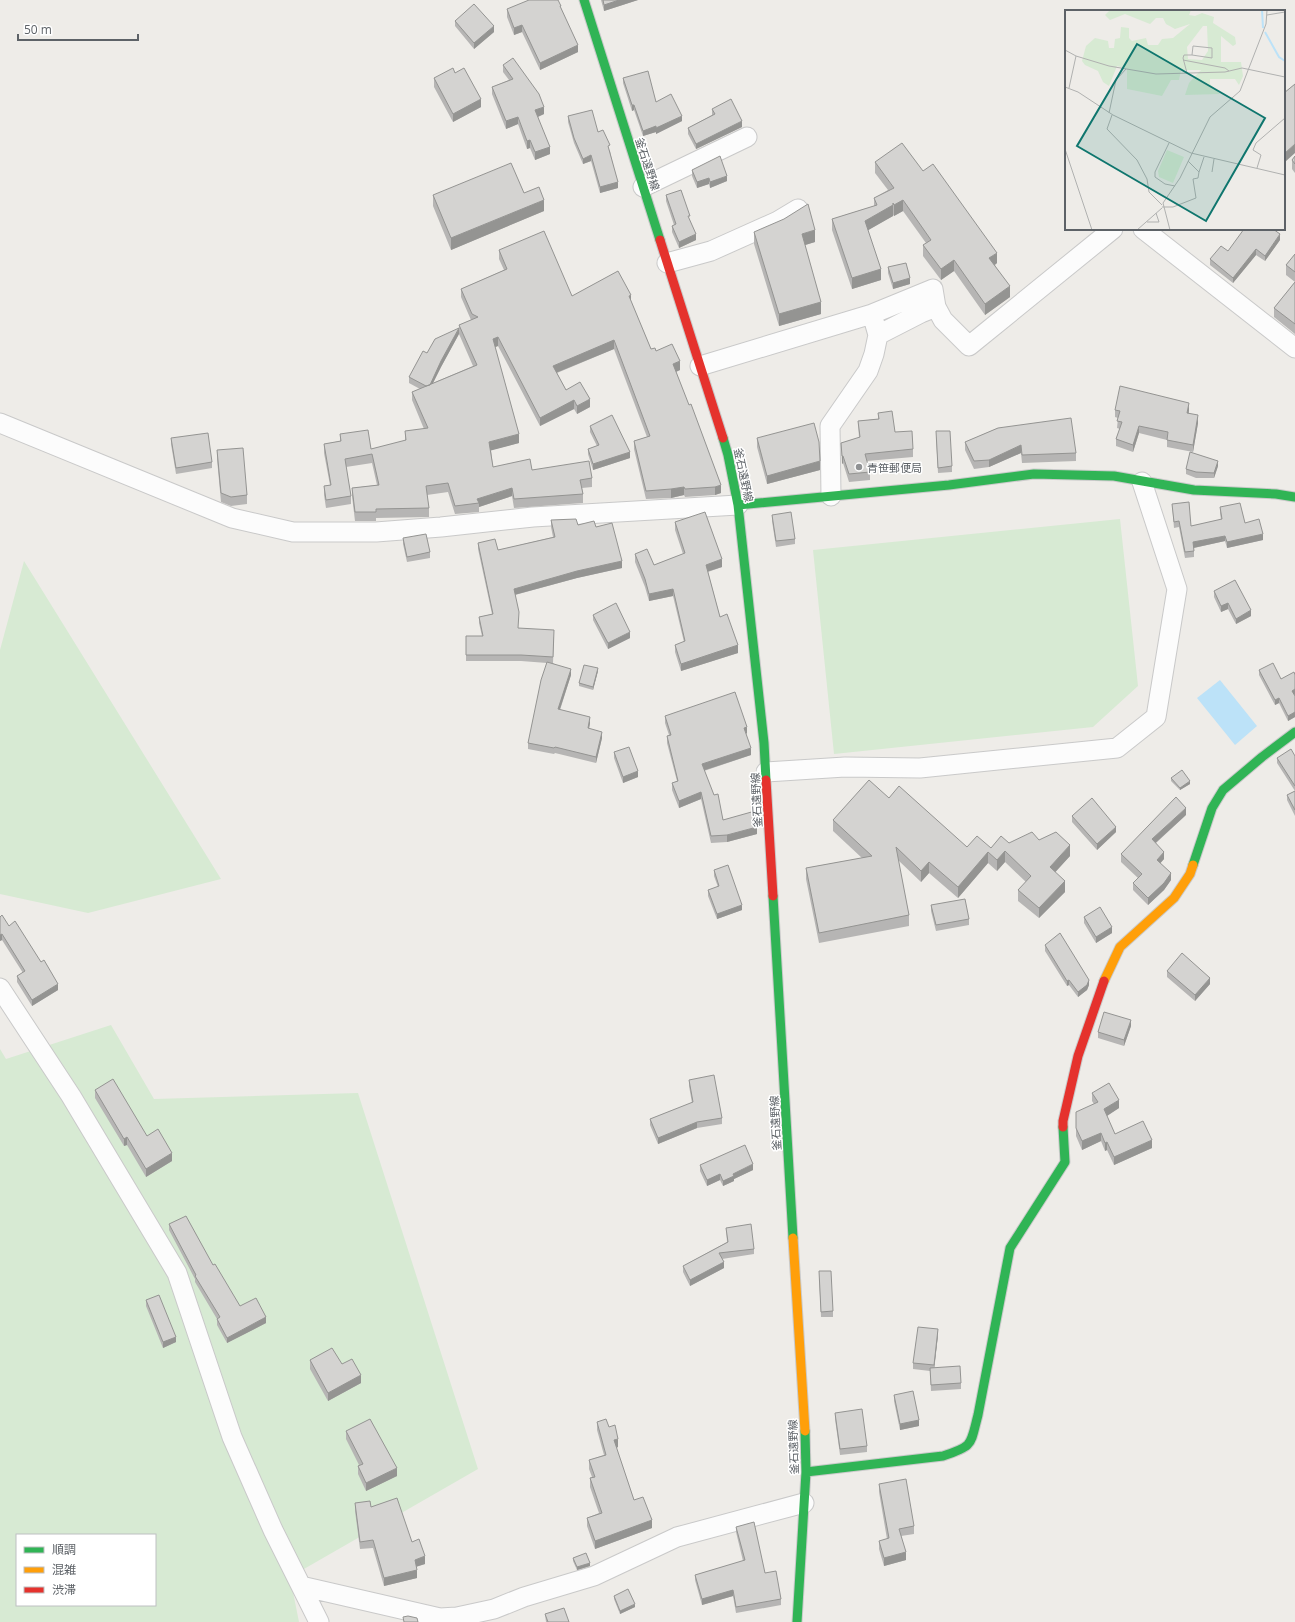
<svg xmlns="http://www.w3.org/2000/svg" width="1295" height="1622" font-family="'Open Sans','Noto Sans JP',sans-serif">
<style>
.green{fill:#d7ead3;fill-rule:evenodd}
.water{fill:#bce2f8}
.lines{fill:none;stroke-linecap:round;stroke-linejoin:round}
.street-casing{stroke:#c9c9c9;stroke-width:21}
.fast-casing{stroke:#cacaca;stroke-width:11}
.slow-casing{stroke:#cacaca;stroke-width:11}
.jam-casing{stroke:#cacaca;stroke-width:11}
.street{stroke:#fcfcfc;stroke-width:19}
.fast{stroke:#30b455;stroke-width:9}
.slow{stroke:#ff9f0a;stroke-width:9}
.jam{stroke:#e5322d;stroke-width:9}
.wall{fill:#b6b5b4}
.shaded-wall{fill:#949492}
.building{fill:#d4d3d1;stroke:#949492}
.poi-dot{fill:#909294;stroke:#fff;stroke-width:1.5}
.labels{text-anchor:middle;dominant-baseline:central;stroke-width:3;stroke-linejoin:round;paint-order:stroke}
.street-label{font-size:11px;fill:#5d6267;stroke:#fff}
.poi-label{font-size:11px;fill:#5d6267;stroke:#fff;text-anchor:start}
.inset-river{fill:none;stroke:#bce2f8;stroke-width:2}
.inset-road{fill:none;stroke:#b0b1b0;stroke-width:1}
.view{fill:#0f766e;fill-opacity:0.15;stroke:#0f766e;stroke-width:2}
.inset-edge{fill:none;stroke:#5d6267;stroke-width:2}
</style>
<rect width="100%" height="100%" fill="#eeece8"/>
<!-- green -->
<path class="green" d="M1120,519L1138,686L1093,727L834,754L813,550Z
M24,561L221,879L88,913L0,894V650Z
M111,1025L154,1099L358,1093L478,1469L290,1577L299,1622H0V1049L6,1059ZM17,1535H155V1605H17Z"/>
<!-- water -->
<path class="water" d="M1220,680L1257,726L1235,745L1197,698Z"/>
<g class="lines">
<!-- street casing -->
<g class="street-casing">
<path id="street" d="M643,187L747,137
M1143,229L1295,348
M667,263L711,251L778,221L798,209
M872,314L933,289L936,307
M700,366L872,314L878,335
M0,423L232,518L293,532H376L441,527L533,517L738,505
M831,496L830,426L868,371L874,354L878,335L921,313L936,307L943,320L969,346L1113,229
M766,772L845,767L920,768L1117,748L1156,717L1177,589L1142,482
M0,988L71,1096L177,1273L232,1437L273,1530L319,1622
M301,1586L440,1618L457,1617L494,1609L524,1597L594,1576L677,1537L804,1503"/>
</g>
<!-- fast casing -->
<g class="fast-casing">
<path id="fast" d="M584,0L660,240
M723,438L728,455L738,505L764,743L766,780
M738,505L949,485L1034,474L1114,476L1194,490L1276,494L1295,497
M1193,865L1212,808L1223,790L1262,757L1295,732
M773,896L793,1238
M806,1472L943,1456C974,1446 970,1445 978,1415L1010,1248L1065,1162L1063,1127
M797,1622L806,1472L805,1431"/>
</g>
<!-- slow casing -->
<g class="slow-casing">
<path id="slow" d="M1104,981L1120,947L1174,898L1190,874L1193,865
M793,1238L805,1431"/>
</g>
<!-- jam casing -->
<g class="jam-casing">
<path id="jam" d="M660,240L723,438
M766,780L773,896
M1063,1127V1121L1078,1056L1104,981"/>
</g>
<!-- street -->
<use href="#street" class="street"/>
<!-- fast -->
<use href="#fast" class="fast"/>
<!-- slow -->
<use href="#slow" class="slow"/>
<!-- jam -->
<use href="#jam" class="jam"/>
</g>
<!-- wall -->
<path class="wall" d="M601,0H638L604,11Z
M561,8L578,52L540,70L522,32L514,35L507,17V9Z
M455,21L494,32L474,49L455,26Z
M503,65L544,114L538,117L550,154L535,160L530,148L527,149L518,124L506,129L492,94V87L509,80L503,72Z
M455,73L481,107L453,122L434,87V78Z
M623,78L656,102L682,121L656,134V132L643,136L634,110L632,111L623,83Z
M1295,84L1285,162L1284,160V93Z
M712,109L742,127L696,149L688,134V128L712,115Z
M568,116L598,132L610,151L618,188L600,193L591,161L583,164L574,143L568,122Z
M1295,156V173L1292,169V160Z
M875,162L923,171L997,263L995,265L1010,297L985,315L954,271L941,280L923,256V245L926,243L903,211L894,216L893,215V216L868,230L881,280L852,289L832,230V219L874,206V198L888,190L875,173Z
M692,170L727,181L710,188L709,184L697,188L692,176Z
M524,193L544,211L451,250L433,206V195Z
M666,195L690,221L696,240L679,248L672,232V226L674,225L666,201Z
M754,232L815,242L805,245L821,314L779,326L754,244Z
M1280,240L1265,261L1256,255L1233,283L1210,265V259L1228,251Z
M499,250L572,296L631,302L651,349L656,351L680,370L676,372L721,493L715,495L685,497L684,495L671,498L646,499L634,449V441L647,437L614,349L557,373L566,390L590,407L577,414L574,409L540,426L498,346L495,347L519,443L491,450L493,467L532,470L592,478V487L582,488L583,494V503L514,508L512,496L479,507V512L455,514L448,492L427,495L429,508V517L376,518V521H355L352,496V488L377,485L372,463L346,467L351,496V504L326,508L324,495V486L330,485L324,453V444L340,441V434L371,449L405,441V431L424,429L412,400V392L420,389L409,383V377L427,353L459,334L441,367L433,383L473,366L459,334V325L471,320L461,297V289L504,270L499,259Z
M1295,254V334L1274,317V308L1295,282L1286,275V265Z
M888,267L910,284L893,289L888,273Z
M1115,410H1189V413L1198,423L1193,452L1167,447V440L1139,433L1133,452L1116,446V439L1120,429L1117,428L1118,418L1115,417Z
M878,413L895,432L913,449V457L867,461L870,472V480L849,482L843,463L842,464L841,443L859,438L858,421L878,419Z
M590,426L630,458L593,470L588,454V449L597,446L590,432Z
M998,428L1076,453V461L1022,463L1021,453L989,467L974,469L965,450V442Z
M936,437L952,466V472L938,473Z
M171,438L212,462V468L176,474L171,444Z
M757,438L820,470L767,484L757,447Z
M217,450L247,495V504L231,506L221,502L217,459Z
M1218,466L1214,478H1196L1186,474V469Z
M1172,504L1191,526L1221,520L1220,513V507L1245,523L1263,540L1227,548L1225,541L1194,548V557L1185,558L1179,527L1174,528Z
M772,515L795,539V544L776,547L772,521Z
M551,520L578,525L596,527L622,568L577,578L515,595L518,628L554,637L553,663L571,675L560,710L590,723L589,728L602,738L596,763L555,753L554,754L528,749V743L547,663L521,661H466V636H482L479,623V617L492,614L478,549V543L498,550L553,537L551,527Z
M675,522L722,567L708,572L720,617L738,653L681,671L675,652V645L684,642L673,596L649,601L645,587L635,562V554L654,565L683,554L675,530Z
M403,538L430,552V558L407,562L403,544Z
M1214,591L1251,616L1236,624L1228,609L1221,612L1214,597Z
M593,615L630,638L608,649L593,620Z
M1259,670L1281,679L1295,675V717L1288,721L1279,703L1275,705L1259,675Z
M598,671L593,690L579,686V683Z
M665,716L747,733L746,734L751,755L704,771L723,820L757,834L727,842L711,843L701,799L679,808L672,790V783L677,781L667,743V736L669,735L665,723Z
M614,752L638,777L623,783L614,758Z
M1295,756V816L1287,800V795L1295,791L1277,763V758Z
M1171,778L1190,784L1180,790L1171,781Z
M889,798L967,847L991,848L1009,843L1039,840L1070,856L1055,872L1065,892L1039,918L1018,901V890L1026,882L1005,862L997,871L988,863L958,898L929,873L921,882L898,860L909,915V926L819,943L806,879V868L862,858L833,831V820Z
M1186,815L1156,843L1164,859L1160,863L1171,880L1164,890L1148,905L1133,890V883L1138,878L1121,862V854Z
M1072,816L1116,832L1097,850L1072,822Z
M714,870L742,910L717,919L708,896V890L718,887L714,876Z
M931,905L969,919V925L936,931L931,911Z
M0,917L9,926L58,990L32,1006L17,982V976L23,973L2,940L0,941Z
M1084,917L1112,933L1096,943L1084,923Z
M1045,945L1089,985L1087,990L1078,997L1069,985L1067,986L1045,951Z
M1167,971L1210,984L1195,1001L1167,977Z
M1131,1026L1124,1046L1098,1038V1032Z
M689,1080L722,1118V1124L697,1128L658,1144L650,1125V1119L692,1103L689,1086Z
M95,1090L147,1136L172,1161L146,1177L127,1145L124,1146L95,1098Z
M1092,1093L1119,1108L1106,1116L1115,1134L1152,1148L1114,1165L1107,1150L1105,1151L1101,1141L1082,1150L1076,1136V1114L1094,1104L1092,1101Z
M700,1165L753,1170L734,1179V1181L723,1186L720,1180L707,1186L700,1171Z
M169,1224L213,1265L240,1306L266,1323L227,1343L217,1325V1319L195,1282V1279L169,1230Z
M726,1228L754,1249V1254L722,1259L724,1268L690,1286L683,1272V1266L727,1242Z
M819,1277L833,1311V1317H821Z
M146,1300L176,1342L163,1348L146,1306Z
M938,1335L934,1368L961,1383V1389L931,1391L930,1371L913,1369V1363Z
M310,1360L361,1383L328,1401L310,1369Z
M894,1395L919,1426L900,1430L894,1401Z
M835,1413L867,1446V1452L840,1455L835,1419Z
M597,1422L609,1427L618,1447L616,1448L634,1500L652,1528L595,1549L587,1526V1518L599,1513L590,1487V1478L592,1477L589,1469V1460L604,1455L597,1430Z
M346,1431L397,1476L366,1491L358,1474V1466L359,1465L346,1439Z
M879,1484L914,1526V1534L901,1536L906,1560L884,1566L879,1549V1541L887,1539L879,1492Z
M355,1503L371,1507L412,1542L425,1564L416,1567L417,1578L384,1586L373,1548L360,1549L355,1511Z
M736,1527L781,1599V1605L736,1613L733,1596L702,1605L695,1580V1575L743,1561L736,1532Z
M573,1558L590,1566L577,1570L573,1561Z
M614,1596L635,1607L620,1614L614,1599Z
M545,1614L569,1622H546Z"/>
<!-- shaded-wall -->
<path class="shaded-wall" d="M619,0H638L604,11V5Z
M522,25V32L514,35V28Z
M494,26V32L474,49V43Z
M578,45V52L540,70V63Z
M481,99V107L453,122V114Z
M632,105H634V110L632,111Z
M544,107V114L535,118V110Z
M682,116V121L656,134V128Z
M518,117V124L506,129V121Z
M742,121V127L696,149V144Z
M656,126V132L643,136V131Z
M530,140V148L527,149V141Z
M1295,144V153L1285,162V153Z
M550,147V154L535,160V152Z
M591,155V161L583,164V159Z
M727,176V181L710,188V182Z
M709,178V184L697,188V182Z
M618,182V188L600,193V187Z
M544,200V211L451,250V238Z
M903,200V211L894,216V205Z
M893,205V216L865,232V221Z
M815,230V242L802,246V234Z
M696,234V240L679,248V242Z
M1280,234V240L1265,261V256Z
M1256,249V255L1233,283V278Z
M997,253V263L989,269V258Z
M954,260V271L941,280V269Z
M881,269V280L852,289V278Z
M910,278V284L893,289V283Z
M1010,286V297L985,315V304Z
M631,295V303L629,296Z
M821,302V314L779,326V314Z
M459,328V334L441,367L428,393V387L441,361Z
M498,337V346L493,348V339Z
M614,340V349L553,374V366Z
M680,361V370L673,373V364Z
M590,399V407L577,414V406Z
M574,400V409L540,426V418Z
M1189,403V410L1187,421V413Z
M1198,415V423L1193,452V445Z
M1139,426V433L1133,452V445Z
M519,434V443L489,451V442Z
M1021,445V453L989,467V460Z
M630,452V458L593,470V464Z
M842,456H843V463L842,464Z
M820,461V470L767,484V476Z
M1218,461V466L1214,478V473Z
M721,485V493L715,495V487Z
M684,487V495L671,498V489Z
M512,488V496L479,507V503L477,499Z
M1263,534V540L1227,548V542Z
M1225,536V541L1193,548V542Z
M722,559V567L706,572V565Z
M622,561V568L577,578L514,595V589L577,571Z
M673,589V596L649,601V594Z
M1228,603V609L1221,612V606Z
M1251,610V616L1236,624V619Z
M630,632V638L608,649V643Z
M738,645V653L681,671V664Z
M598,668V671L593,690V687Z
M571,669V675L558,715V709Z
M1295,689V695L1292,696V691Z
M1279,698V703L1275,705V700Z
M1295,712V717L1288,721V716Z
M590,717V723L588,734V728Z
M747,727V733L744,735V728Z
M602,732V738L596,763V757Z
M751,748V755L702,771V764Z
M638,771V777L623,783V777Z
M1190,781V784L1180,790V788Z
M701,792V799L679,808V801Z
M1186,808V815L1152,846V839Z
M757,827V834L727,842V835Z
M1116,827V832L1097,850V844Z
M1070,845V856L1050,878V867Z
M1005,851V862L997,871V860Z
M988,852V863L958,898V887Z
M1164,852V859L1157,867V860Z
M929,862V873L921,882V871Z
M1171,873V880L1164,890L1148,905V898Z
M1065,881V892L1039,918V908Z
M742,905V910L717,919V914Z
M1112,927V933L1096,943V937Z
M2,934V940L0,941V935Z
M1210,978V984L1195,1001V995Z
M1069,980V985L1067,986V981Z
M1089,980V985L1087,990L1078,997V992Z
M58,984V990L32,1006V1000Z
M1131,1020V1026L1124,1046V1040Z
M1119,1100V1108L1104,1118V1109Z
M697,1122V1128L658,1144V1138Z
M1101,1133V1141L1082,1150V1141Z
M127,1137V1145L124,1146V1139Z
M1152,1140V1148L1114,1165V1157Z
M1107,1142V1150L1105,1151V1143Z
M172,1153V1161L146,1177V1169Z
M753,1164V1170L734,1179V1181L723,1186V1181L733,1174Z
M720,1174V1180L707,1186V1180Z
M724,1262V1268L690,1286V1280Z
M266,1317V1323L227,1343V1338Z
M938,1329V1335L934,1371V1365Z
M176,1337V1342L163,1348V1342Z
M361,1375V1383L328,1401V1393Z
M919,1420V1426L900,1430V1424Z
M618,1439V1447L614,1449V1440Z
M397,1468V1476L366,1491V1483Z
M652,1520V1528L595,1549V1541Z
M906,1552V1560L884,1566V1558Z
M425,1556V1564L415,1567V1560Z
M590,1563V1566L577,1570V1567Z
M417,1570V1578L384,1586V1578Z
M733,1590V1596L702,1605V1599Z
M635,1604V1607L620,1614V1611Z"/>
<!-- building -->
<path class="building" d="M529,0H558L561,6H560L578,45L540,63L522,25L514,28L507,9Z
M603,0H619L604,5Z
M474,4L494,26L474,43L455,21Z
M513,58L539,94L544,107L535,110L550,147L535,152L530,140L527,141L518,117L506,121L492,87L513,79L503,65Z
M453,68L455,73L464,68L481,99L453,114L434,78Z
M648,71L656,102L671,94L682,116L656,128V126L643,131L634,105H632L623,78Z
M1295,84V144L1285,153L1284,151V93Z
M731,99L742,121L696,144L688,128L715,114L712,109Z
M592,110L598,132L603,130L610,145L608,146L618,182L600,187L591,155L583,159L574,138L568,116Z
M902,143L923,171L933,164L997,253L989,258L1010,286L985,304L954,260L941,269L923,245L931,240L903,200L894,205L893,203V205L865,221L881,269L852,278L832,219L877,205L874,198L894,188L875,162Z
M720,156L727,176L710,182L709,178L697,182L692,170Z
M1295,156V164L1292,160Z
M511,163L524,193L539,187L544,200L451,238L433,195Z
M681,190L690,216H688L696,234L679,242L672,226L676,224L666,195Z
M808,204L815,230L802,234L821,302L779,314L754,232L784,219Z
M1244,229H1273L1280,234L1265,256L1256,249L1233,278L1210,259L1221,246L1228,251Z
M544,231L572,296L618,271L631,295L629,296L651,349L655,348L656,351L672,344L680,361L673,364L689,405L691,404L721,485L715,487L685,489L684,487L671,489L646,491L634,441L650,436L614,340L553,366L566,390L580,382L590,399L577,406L574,400L540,418L498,337L493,339L519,434L489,442L493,467L530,459L532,470L589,461L592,478L580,480L583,494L514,499L512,488L477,499L479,503L455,506L448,483L426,486L429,508L376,509V512H355L352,488L379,485L372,454L345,459L351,496L326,500L324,486L331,485L324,444L341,441L340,434L368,430L371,449L406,440L405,431L428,428L412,392L477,365L459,325L478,317L472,314L461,289L507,269L499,250Z
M1295,254V272L1286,265Z
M906,263L910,278L893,283L888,267Z
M1295,282V324L1274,308Z
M459,328L441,361L430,385L426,386L409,377L423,351L427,353L435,339Z
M1120,386L1189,403L1187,413L1198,415L1193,445L1167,440L1168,432L1139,426L1133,445L1116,439L1122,422L1117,421L1120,411L1115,410Z
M892,411L895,432L912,431L913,449L865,454L870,472L849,474L843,456H842L841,443L860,437L858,421L879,419L878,413Z
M612,415L630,452L593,464L588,449L599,445L590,426Z
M1071,418L1076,453L1022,455L1021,445L989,460L974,461L965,442L998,428Z
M814,423L819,442L820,461L767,476L757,438Z
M936,431H950L952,466L938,468Z
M208,433L212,462L176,468L171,438Z
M243,448L247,495L231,497L221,493L217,450Z
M1190,452L1218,461L1214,473L1196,472L1186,469Z
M1189,502L1191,526L1222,519L1220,507L1240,503L1245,523L1259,519L1263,534L1227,542L1225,536L1193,542L1194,551L1185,552L1179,521L1174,522L1172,504Z
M705,512L722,559L706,565L720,617L727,614L738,645L681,664L675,645L685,641L673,589L649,594L645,579L635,554L647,549L654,565L685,553L675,522Z
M791,512L795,539L776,541L772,515Z
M576,519L578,525L594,521L596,527L612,523L622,561L577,571L514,589L519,612L518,628L554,630L553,657L521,655H466V636H483L479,617L493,614L478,543L495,539L498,550L555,537L551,520Z
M426,534L430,552L407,557L403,538Z
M1235,580L1251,610L1236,619L1228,603L1221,606L1214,591Z
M616,603L630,632L608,643L593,615Z
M547,662L571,669L558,709L590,717L588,728L602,732L596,757L555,747L554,748L528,743L541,680Z
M1273,663L1281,679L1294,672L1295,675V689L1292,691L1295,696V712L1288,716L1279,698L1275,700L1259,670Z
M584,665L598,668L593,687L579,683Z
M735,692L747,727L744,728L751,748L702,764L714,795L718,794L723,820L755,811L757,827L727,835L711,836L701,792L679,801L672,783L678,781L667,736L671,735L665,716Z
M629,747L638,771L623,777L614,752Z
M1291,749L1295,756V786L1277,758Z
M1182,770L1190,781L1180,788L1171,778Z
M869,780L889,798L899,786L967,847L977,836L991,848L1001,836L1009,843L1032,832L1039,840L1056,832L1070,845L1050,867L1065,881L1039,908L1018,890L1031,876L1005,851L997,860L988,852L958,887L929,862L921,871L896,847L909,915L819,933L806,868L872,856L833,820Z
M1295,791V810L1287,795Z
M1176,797L1186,808L1152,839L1164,852L1157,860L1171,873L1164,883L1148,898L1133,883L1142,874L1121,854Z
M1092,798L1116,827L1097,844L1072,816Z
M728,865L742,905L717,914L708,890L719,886L714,870Z
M965,899L969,919L936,925L931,905Z
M1100,907L1112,927L1096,937L1084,917Z
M2,915L9,926L15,921L41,962L44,960L58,984L32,1000L17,976L25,971L2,934L0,935V917Z
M1060,933L1089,980L1087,985L1078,992L1069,980L1067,981L1045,945Z
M1182,953L1210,978L1195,995L1167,971Z
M1104,1012L1131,1020L1124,1040L1098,1032Z
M714,1075L722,1118L697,1122L658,1138L650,1119L693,1102L689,1080Z
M113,1079L147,1136L158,1129L172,1153L146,1169L127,1137L124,1139L95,1090Z
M1109,1083L1119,1100L1104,1109L1115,1134L1143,1121L1152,1140L1114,1157L1107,1142L1105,1143L1101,1133L1082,1141L1076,1128V1112L1098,1102L1092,1093Z
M745,1145L753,1164L733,1174L734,1176L723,1181L720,1174L707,1180L700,1165Z
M186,1216L213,1265L215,1264L240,1306L256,1298L266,1317L227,1338L217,1319L220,1317L195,1276L196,1275L169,1224Z
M751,1224L754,1249L719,1253L724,1262L690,1280L683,1266L728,1242L726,1228Z
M819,1271H831L833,1311L821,1312Z
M159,1295L176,1337L163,1342L146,1300Z
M918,1327L938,1329L934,1365L913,1363Z
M332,1348L342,1364L352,1359L361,1375L328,1393L310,1360Z
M960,1366L961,1383L931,1385L930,1368Z
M913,1391L919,1420L900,1424L894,1395Z
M862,1409L867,1446L840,1449L835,1413Z
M370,1419L397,1468L366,1483L358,1466L363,1464L346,1431Z
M606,1419L609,1427L615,1425L618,1439L614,1440L634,1500L643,1497L652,1520L595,1541L587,1518L602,1513L590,1478L595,1477L589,1460L606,1455L597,1422Z
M906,1479L914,1526L899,1529L906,1552L884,1558L879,1541L889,1538L879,1484Z
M397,1498L412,1542L419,1539L425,1556L415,1560L417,1570L384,1578L373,1540L360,1542L355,1503L370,1501L371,1507Z
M754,1522L765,1573L776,1571L781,1599L736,1607L733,1590L702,1599L695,1575L745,1560L736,1527Z
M586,1553L590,1563L577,1567L573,1558Z
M628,1589L635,1604L620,1611L614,1596Z
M564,1608L569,1622H548L545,1614Z
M408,1616L417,1618L418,1622H404L403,1617Z"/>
<!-- markers -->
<circle class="poi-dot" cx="859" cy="467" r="4"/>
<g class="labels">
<!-- street labels -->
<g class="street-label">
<text transform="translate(648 164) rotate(72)">釜石遠野線</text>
<text transform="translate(744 475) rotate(78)">釜石遠野線</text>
<text transform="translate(756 800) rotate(-93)">釜石遠野線</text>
<text transform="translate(775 1123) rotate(-93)">釜石遠野線</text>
<text transform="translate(793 1447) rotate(-92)">釜石遠野線</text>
</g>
<!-- poi labels -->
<g class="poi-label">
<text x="867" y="467">青笹郵便局</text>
</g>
</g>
<!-- overview -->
<g transform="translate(1065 10)">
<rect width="220" height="220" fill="#eeece8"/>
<path d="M45,0H126L124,5L130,6L137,3L149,7L148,13L170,27L171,34L168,36L156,26V52H176L178,66L174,75L170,69H145V74L155,84L120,85L124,73L136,60H116L114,70H106L97,86L62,79V59L52,56L44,76L38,72L33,61L20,55L17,51L21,36L30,28L43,31L44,38H49L50,29L55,28L56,17L64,18V28L67,31L81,28L83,35H93L97,29L108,28L125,14L110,19L101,14L98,8H91L85,14L60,4L45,10L40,5ZM138,16H142L143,41L137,50L123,49L122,37ZM102,140L119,147L108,173L94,167L93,161Z" fill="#d7ead3" fill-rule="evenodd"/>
<path class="inset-river" d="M197,0L198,18M200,22L214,47L220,51"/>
<path class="inset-road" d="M202,5L220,2M128,36L147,38V48L127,45ZM0,40L11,46L44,56L91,64L160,62L177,58L220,67M118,50L160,58L164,61M122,63L118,48L119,45H127M0,77L13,82L48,105L126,143L220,165M4,78L11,46M44,103L51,70L61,59M47,105L42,119L72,150L82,169L84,182L97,195M104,133L90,162V167L100,174L110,176M0,139L27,220M192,158L196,145L188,140L191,133L220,108M134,162L139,147M147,162L149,149M97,197H108L131,188L128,169L133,168L134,162L123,151M82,212H94L91,203M72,220L97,198M105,220L98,193L115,168L145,107L175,81L201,14L202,0"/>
<path class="view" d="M72,34L200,108L141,211L12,136Z"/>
<rect width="220" height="220" class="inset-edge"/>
</g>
<!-- legend -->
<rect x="16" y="1534" width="140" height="72" fill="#ffffff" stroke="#bec0c2"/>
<rect x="24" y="1547" width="20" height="6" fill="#30b455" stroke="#bec0c2"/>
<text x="52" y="1554" font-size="12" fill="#5d6267">順調</text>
<rect x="24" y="1567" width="20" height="6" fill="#ff9f0a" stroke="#bec0c2"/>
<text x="52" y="1574" font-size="12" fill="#5d6267">混雑</text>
<rect x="24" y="1587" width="20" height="6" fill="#e5322d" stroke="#bec0c2"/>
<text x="52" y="1594" font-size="12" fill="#5d6267">渋滞</text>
<!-- scale -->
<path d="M18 34v6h120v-6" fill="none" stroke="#5d6267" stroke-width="2"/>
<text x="24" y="34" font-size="12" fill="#5d6267" stroke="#ffffff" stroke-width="3" paint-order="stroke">50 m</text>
</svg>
